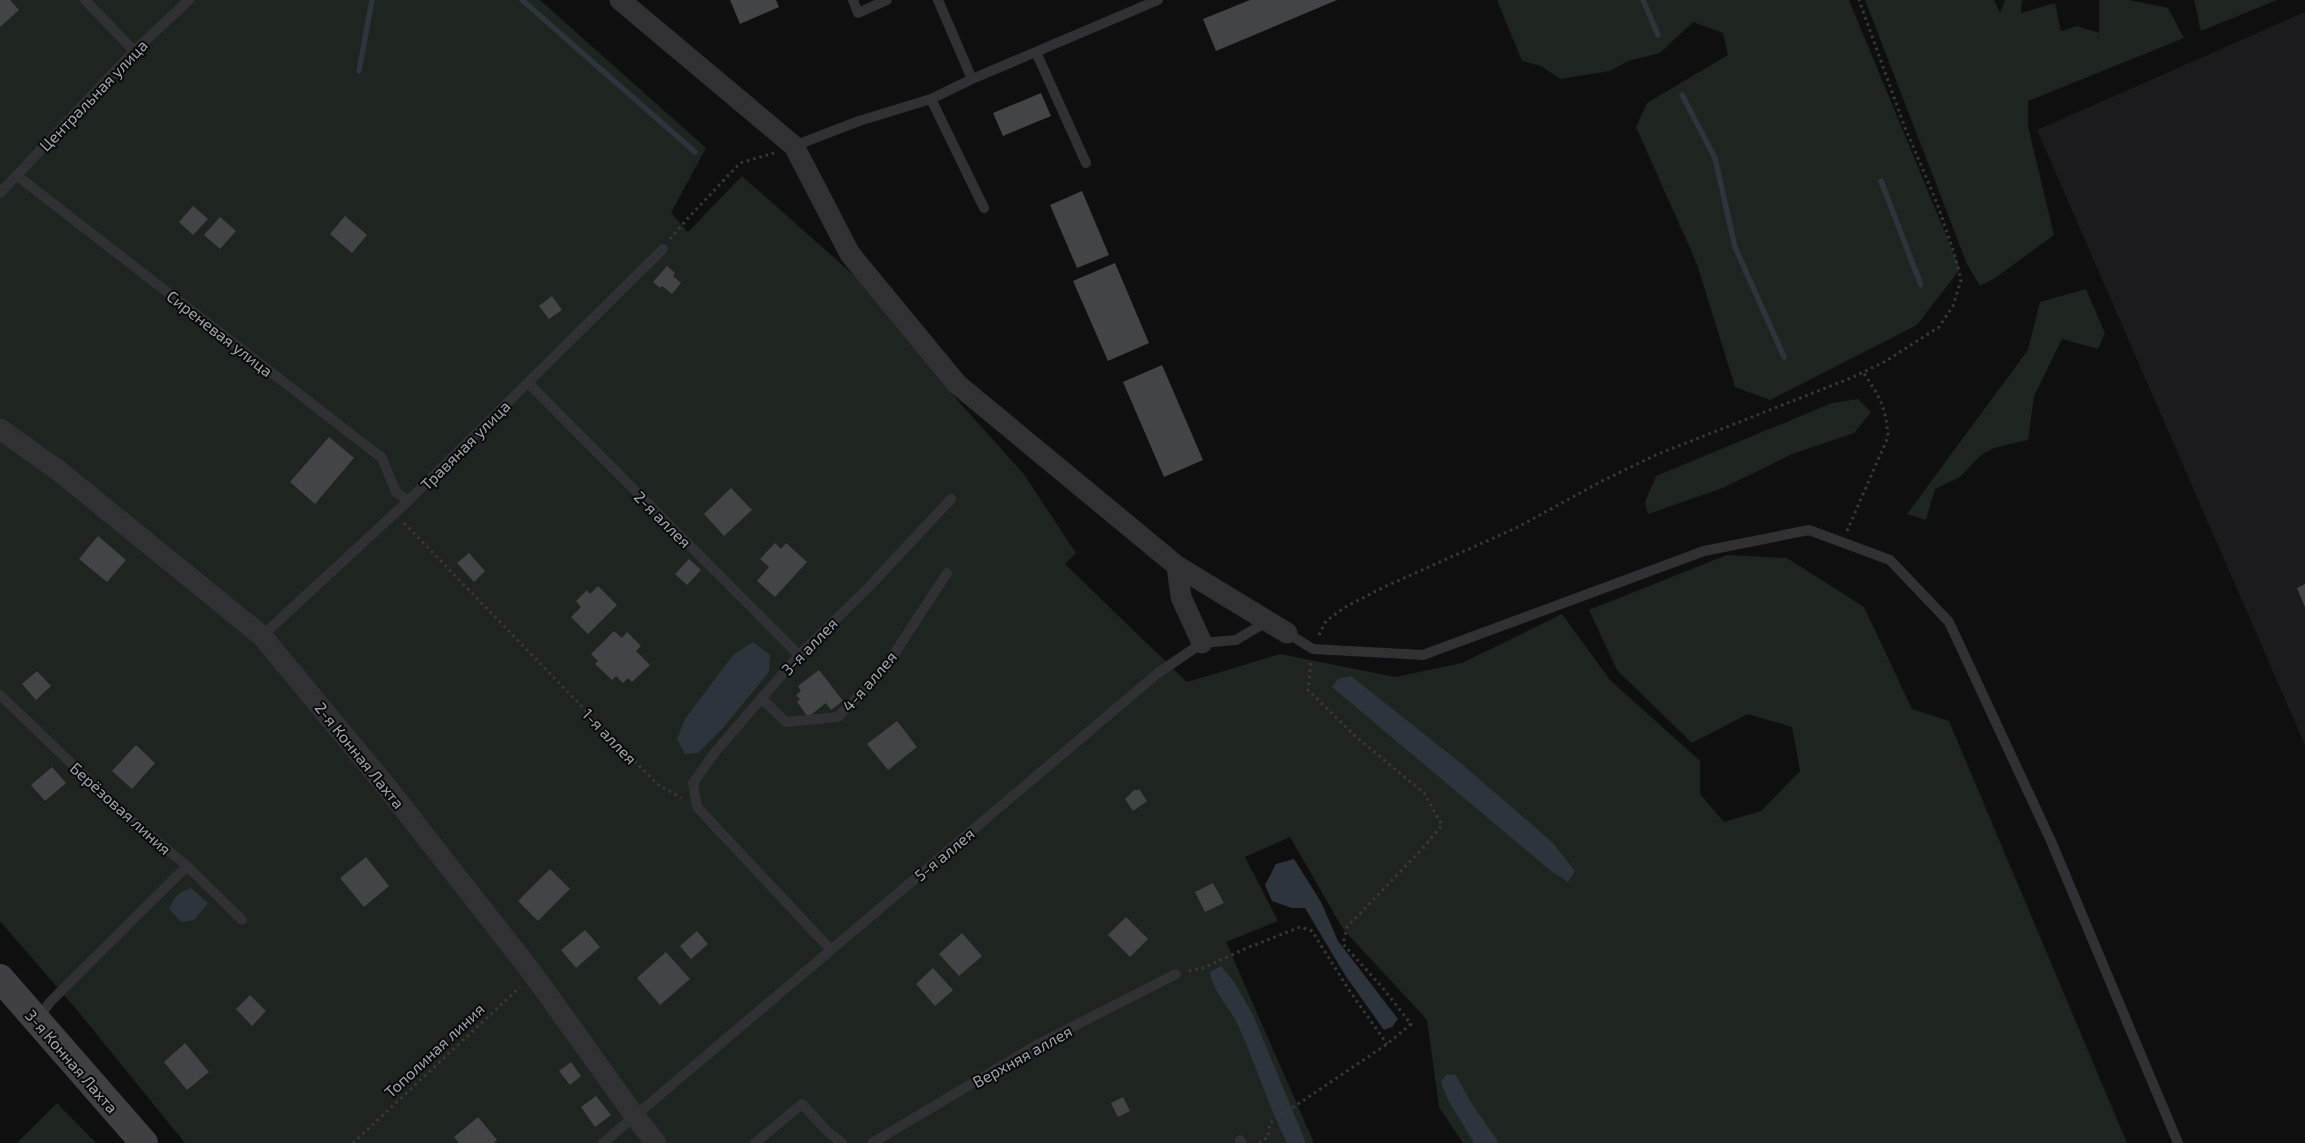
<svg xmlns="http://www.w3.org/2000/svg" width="2305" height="1143" font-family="'Exo 2',sans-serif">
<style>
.built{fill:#1b1b1d}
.green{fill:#1e241f}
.water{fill:#2e343b}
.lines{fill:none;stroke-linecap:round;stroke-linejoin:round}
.stream{stroke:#2e343b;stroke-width:5.5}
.building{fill:#434448}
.path{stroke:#39393d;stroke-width:3;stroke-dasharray:2.5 4;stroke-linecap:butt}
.lane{stroke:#303035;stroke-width:10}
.street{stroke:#303035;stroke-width:21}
.secondary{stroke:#3f3f44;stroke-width:28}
.labels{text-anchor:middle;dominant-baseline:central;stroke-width:4;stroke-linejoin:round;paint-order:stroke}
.street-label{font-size:16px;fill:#a1a4af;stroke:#0a0a0b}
</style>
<rect width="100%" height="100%" fill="#0f0f10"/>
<!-- built -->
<path class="built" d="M2305,12V745L2037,130Z"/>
<!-- green -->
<path class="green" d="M0,0H540L706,148L671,213L688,232L742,176L866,286L959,402L1023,473L1076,553L1065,564L1187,682L1280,654L1395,677L1462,663L1562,614L1610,680L1700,761V794L1724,822L1761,811L1800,771L1792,727L1748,714L1692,743L1617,670L1589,610L1727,555L1787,558L1864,607L1912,709L1949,721L2127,1143H1463L1439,1107L1427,1020L1343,929L1290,837L1245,857L1278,921L1226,942L1314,1143H185L76,1009L0,921Z
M1497,0H1849L1960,269L1917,325L1770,400L1735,387L1697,264L1636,127L1647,103L1728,55L1723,33L1693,22L1660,53L1628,61L1610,71L1560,79L1541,66L1522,61Z
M1865,0H1994L2000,13L2005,0H2022L2021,13L2055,3L2061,31L2077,26L2099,33V0H2129L2168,8L2184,38L2028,101V126L2054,235L1995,278L1980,286L1967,264Z
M2194,0H2277L2201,31Z
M2086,289L2105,333L2098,349L2062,339L2034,396L2028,440L1994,448L1981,455L1960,477L1935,489L1926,520L1907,514L2028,350L2040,302Z
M1858,399L1871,412L1854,433L1792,454L1723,488L1648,514L1645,502L1656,476L1832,403Z
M57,1103L96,1143H17Z"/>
<!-- water -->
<path class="water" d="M753,642L770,655L769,672L722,729L698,753L685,754L677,739L685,719L733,655Z
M1351,676L1463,765L1553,843L1575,871L1568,882L1551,871L1332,687L1338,679Z
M1294,859L1321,902L1338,941L1398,1019L1392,1027L1384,1030L1345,975L1305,908H1292L1272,901L1265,885L1276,864Z
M191,888L208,903L194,920L181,922L169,909C173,898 180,891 191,888Z
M1221,966L1234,982L1253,1015L1306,1143H1287L1281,1131C1265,1095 1253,1058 1237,1023C1227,1003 1215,996 1210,972Z
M1455,1074L1472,1104L1499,1143H1474L1448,1100L1441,1082L1446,1075Z"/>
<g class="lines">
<!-- stream -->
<path class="stream" d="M522,0L695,152
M1643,0L1658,35
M359,71L372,0
M1682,95L1715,158L1735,247L1784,357
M1881,181L1921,285"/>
</g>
<!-- building -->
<path class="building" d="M0,0H10L19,10L0,27Z
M730,0H776L779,7L740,24Z
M1250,0H1337L1216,51L1203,19Z
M1041,93L1051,116L1003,136L993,113Z
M1082,191L1109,255L1077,268L1050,205Z
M193,206L208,219L193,235L179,222Z
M345,216L367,235L352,253L330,234Z
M220,217L236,231L220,249L204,235Z
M1115,263L1149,343L1108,361L1073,281Z
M667,266L675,273L673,276L681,283L672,294L662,286L660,288L653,282Z
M552,296L562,310L549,319L539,306Z
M1162,365L1203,460L1164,477L1123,382Z
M329,437L354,458L315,504L290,482Z
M731,488L752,510L724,536L704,514Z
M98,536L126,560L107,582L79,559Z
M775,543L781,549L786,543L807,562L775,597L757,581L769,567L760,559Z
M469,553L485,571L474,582L457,563Z
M689,559L701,570L687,585L675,574Z
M2305,584V607L2297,588Z
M598,586L617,605L588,634L571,617L581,607L576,601L587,590L590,594Z
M614,631L622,638L627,632L641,646L636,651L650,665L632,682L628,678L623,683L616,676L612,680L595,664L598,661L591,654Z
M819,670L843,701L831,710L826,703L808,717L797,702L800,699L796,695L801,691L798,686Z
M37,671L51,686L36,700L22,684Z
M897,721L917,747L888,770L867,744Z
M136,745L155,763L132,789L112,771Z
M52,767L66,783L45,801L31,785Z
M1135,789L1136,791L1139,789L1147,801L1133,811L1125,799Z
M366,857L389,886L364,907L340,878Z
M550,869L570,889L538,921L518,901Z
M1213,883L1224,903L1205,912L1195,892Z
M1126,917L1148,939L1130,957L1108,935Z
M585,930L600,947L576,968L561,950Z
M697,931L708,944L691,959L680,946Z
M962,933L982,956L959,976L939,954Z
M666,952L690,979L660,1005L637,978Z
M933,968L953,990L935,1006L916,984Z
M250,995L266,1011L252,1026L236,1009Z
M185,1043L209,1072L187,1090L164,1062Z
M571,1062L581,1076L570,1085L559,1071Z
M596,1096L611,1115L595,1127L581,1107Z
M1123,1097L1130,1111L1118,1117L1111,1103Z
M478,1117L497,1140L493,1143H459L454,1137Z"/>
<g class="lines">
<!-- path -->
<path class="path" d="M670,239L689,217L740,163L774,153
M404,523L657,784L681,798
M1847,531L1888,437C1886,407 1880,397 1863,372
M1319,635L1326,621L1347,606L1384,587L1516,528L1604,480L1658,454L1851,378L1886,361L1939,327L1953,306L1961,280L1954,253L1937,203L1904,125L1859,0
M1189,971L1203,968L1247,948L1300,927L1312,931L1349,990L1387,1044
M353,1143L520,987
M1259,1143L1268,1137L1270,1123L1387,1044L1411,1024L1382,987L1343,944L1347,927L1423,848L1442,825L1424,793L1354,735L1308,690L1311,662"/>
<!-- lane -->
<path class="lane" d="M85,0L134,51
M853,0L858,13L887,0
M938,0L972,79
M1036,52L1086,163
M931,99L984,208
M794,146L859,121L931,99L972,79L1158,0
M16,175L382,458L396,492L408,501
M0,193L134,51L189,0
M528,383L799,655
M1287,633L1313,649L1423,655L1704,551L1809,530L1890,560L1949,622L2051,841L2178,1143
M262,636L408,501L663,249
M0,695L123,813L187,866L242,920
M761,698L786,722L838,717L885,668L947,573
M831,950L697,807L693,783L716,751L799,655L866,590L951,499
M38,1019L50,1002L187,866
M1240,1140L1242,1143
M603,1143L1158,673L1202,643L1236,640L1268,621
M755,1143L802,1104L827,1131L842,1143
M872,1143L1035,1046L1176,974"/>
<!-- street -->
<path class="street" d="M620,0L794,146L850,254L957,384L1177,566L1287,633
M0,429L59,471L262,636L390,791L533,974L634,1115L656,1143
M1177,566L1181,597L1202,643"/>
<!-- secondary -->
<path class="secondary" d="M0,978L144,1143"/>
</g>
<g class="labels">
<!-- street labels -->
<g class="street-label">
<text transform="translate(93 95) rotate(-46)">Центральная улица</text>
<text transform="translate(220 333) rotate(38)">Сиреневая улица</text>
<text transform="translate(465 445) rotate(-45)">Травяная улица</text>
<text transform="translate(663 519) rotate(45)">2-я аллея</text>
<text transform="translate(809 646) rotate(-46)">3-я аллея</text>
<text transform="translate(869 681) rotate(-49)">4-я аллея</text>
<text transform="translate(610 736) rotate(46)">1-я аллея</text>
<text transform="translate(360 755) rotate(51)">2-я Конная Лахта</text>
<text transform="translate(121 808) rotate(42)">Берёзовая линия</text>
<text transform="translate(944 854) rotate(-40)">5-я аллея</text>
<text transform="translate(434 1050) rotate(-43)">Тополиная линия</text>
<text transform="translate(1022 1056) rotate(-29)">Верхняя аллея</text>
<text transform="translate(72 1061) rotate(49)">3-я Конная Лахта</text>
</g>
</g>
</svg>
